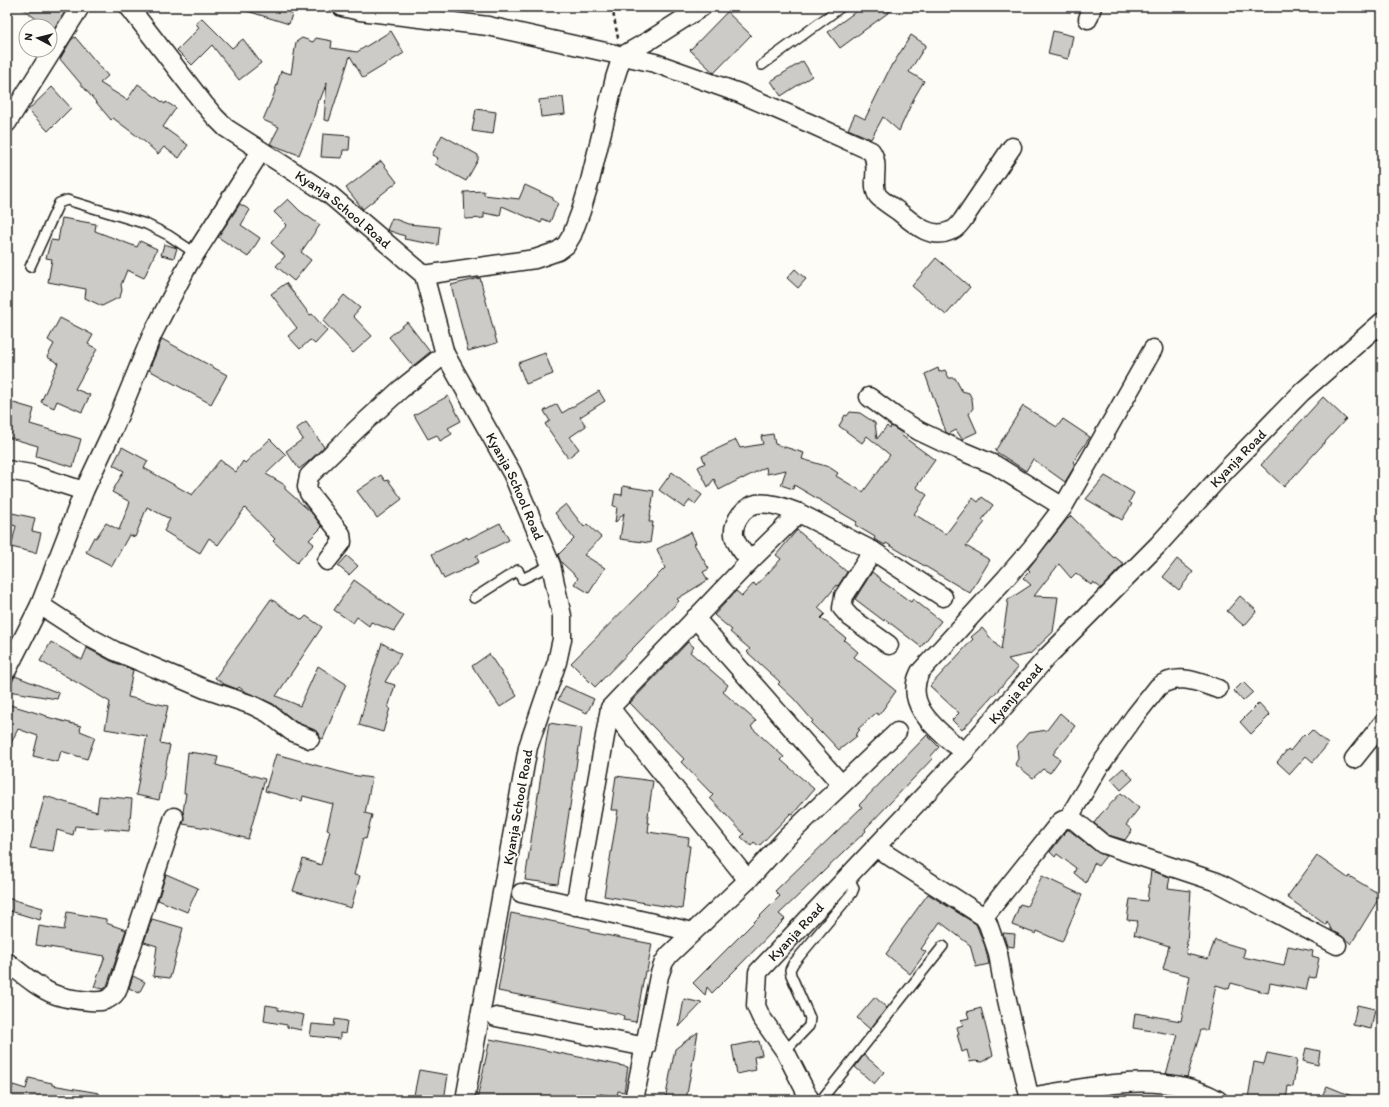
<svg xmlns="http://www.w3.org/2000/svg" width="1389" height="1107" font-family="Itim,sans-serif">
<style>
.building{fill:#cccbc8;stroke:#1c1c1c}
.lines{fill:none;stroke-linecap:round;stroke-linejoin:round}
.service-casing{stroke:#1c1c1c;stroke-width:12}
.minor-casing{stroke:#1c1c1c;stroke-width:21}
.path{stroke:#1c1c1c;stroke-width:2.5;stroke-dasharray:4 3;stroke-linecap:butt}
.service{stroke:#fdfcf7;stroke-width:9}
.minor{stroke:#fdfcf7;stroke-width:18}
.labels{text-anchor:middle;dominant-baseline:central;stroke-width:3.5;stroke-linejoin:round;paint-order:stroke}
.street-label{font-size:14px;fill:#1c1c1c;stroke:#fdfcf7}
</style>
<rect width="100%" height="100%" fill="#fdfcf7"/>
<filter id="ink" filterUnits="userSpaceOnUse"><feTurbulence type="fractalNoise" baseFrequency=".025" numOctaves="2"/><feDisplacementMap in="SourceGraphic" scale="8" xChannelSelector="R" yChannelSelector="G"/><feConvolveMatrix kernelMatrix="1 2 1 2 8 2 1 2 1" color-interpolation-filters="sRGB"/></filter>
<g filter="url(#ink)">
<!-- building -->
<path class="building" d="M20,7H58L65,12L53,31L50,29V26H46Z
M245,7H294L289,24L244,10Z
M862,7H896L840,48L828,32Z
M727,12L751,35L714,73L690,50Z
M202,18L232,48L243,39L261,63L239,80L212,45L192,65L177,50L199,28L196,23Z
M391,31L404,53L363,78L350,56L329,121L324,120L327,82L320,100H318L313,120L299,155L270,144L279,127L263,120L274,94L281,71L291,74L296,42L302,38L313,42L316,38L332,41L331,48L357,52Z
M1053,31L1073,36L1068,59L1048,54Z
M911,35L926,45L909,72L924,81L914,98L899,131L883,117L871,139L848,129L855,114L865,119L892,64H893Z
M75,37L108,76L100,83L127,100L138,84L165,104L166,102L176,108L163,127L188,145L179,158L164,147L158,154L145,142L113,118L111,120L60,59L71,40Z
M803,61L812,76L781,96L771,81Z
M52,87L71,108L48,131L28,110Z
M563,97L565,114L541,117L539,100Z
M476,109L496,112L493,134L472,131Z
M323,134L350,136L349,150H343L342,158L321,157Z
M442,135L478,155V160L466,181L435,164L438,158L432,155Z
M381,161L397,182L363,209L346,188Z
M525,185L553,198V200L558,203L550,222L543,219L541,223L502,206L500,216L484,213V218L465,219L464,192L484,191V195L519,199Z
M288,199L300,211L320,225L301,252L311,260L294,281L276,266L285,256L271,243L287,225L274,212Z
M240,204L250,210L241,225L260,238L248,257L218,237Z
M62,218L96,224L95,231L137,247L140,241L157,249L144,278L127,270L121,285L122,290L120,297L102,306L85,298L86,289L48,282L52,259L46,258L51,240L58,241Z
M392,218L408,224L440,227L438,245L404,239L405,236L387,230Z
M164,244L177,248L174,258L161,255Z
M936,258L970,287L946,315L912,286Z
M795,269L806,279L798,288L787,278Z
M480,278L497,343L468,351L451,285Z
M286,283L310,315L312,314L327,331L315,344L310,340L300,349L288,336L297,328L271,294Z
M344,295L360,308L353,316L372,336L353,353L323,321Z
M60,318L93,335L88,344L97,349L75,389L90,395L82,412L57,401L54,408L41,402L58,363L47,357L54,344L48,340Z
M407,322L430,352L413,366L389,337Z
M162,339L227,375L211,404L149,370Z
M545,353L553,374L526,384L518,363Z
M938,368L939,372L945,370L949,378H955L962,391L969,393L972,399L973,408L969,414L977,432L962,439L956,430L949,434L946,432L925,374Z
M599,391L605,401L580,417L586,426L570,437L579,449L568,458L545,424L550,421L544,411L557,404L562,413Z
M448,396L461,421L448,428L452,434L440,441L437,435L428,439L414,415Z
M1323,397L1346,419L1284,487L1261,465Z
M7,401L34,409L30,424L81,439L73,467L36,456L38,446L7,437Z
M1023,406L1057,427L1063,419L1090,437L1073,462L1076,464L1065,482L1033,459L1026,471L995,451Z
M850,412L860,413L875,423L877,439L887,426L890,429L891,426L902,433L901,435L935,460L916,487L927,495L914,514L924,520V521L946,534L973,498L978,502L982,497L993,505L982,520L985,522L966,546L990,560L970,593L886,543L885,545L874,539L875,537L855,525L857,522L794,485L793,489L781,485L786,470L767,474L766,467L742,479V478L719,490L714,479L708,487L698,467L705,463L702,456L736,440L740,448L763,444L761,436L773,434L775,444L804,453L802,459L829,467L838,473L836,476L863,492L890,455L867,436L862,443L839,426L845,415L847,416Z
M306,422L324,447L308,462L299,469L286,451L303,439L296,429Z
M270,439L286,455L266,474L285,485V489L311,512L322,527L309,540L314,544L297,563L273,541L275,539L245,508L218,545L209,538L200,553L164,531L170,519L147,507L135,537L129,535L112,566L86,552L94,537L96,538L106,523L119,530L130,502L112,492L124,471L113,465L122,447L148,461L144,468L192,495L220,460L236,472L243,461L245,463Z
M672,472L702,495L695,504L690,500L684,508L659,490Z
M381,475L385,481L388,480L402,499L377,518L357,491Z
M1105,476L1134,493L1129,502L1132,504L1122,520L1086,499Z
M623,486L654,491L649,522H653L650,543L620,539L624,513L615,523L617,507L613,506L615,494L622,495Z
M566,504L584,527L587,524L601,537L584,555L605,568L589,593L574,584L578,578L561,562L558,555L574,539L555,513Z
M12,513L35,518L32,531L41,533L36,553L11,547L16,526L9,524Z
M1071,516L1114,558L1115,557L1124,564L1101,588L1093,582L1091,585L1076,573L1071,578L1059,564L1034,596L1058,597L1053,632L1030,654L1008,659L1018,668L962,730L952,720L959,713L930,686L973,639L971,637L982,628L1001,650L1008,600L1031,585L1023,578L1030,571L1028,569L1068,518V519Z
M500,523L509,540L476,556L479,562L444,579L432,554L467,537L468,539Z
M797,530L847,572L838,586L837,585L818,608L825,614L821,618L846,638L844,640L858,652L854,657L896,691L879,715L876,713L858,729L860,730L855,735L857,736L839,750L822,732L821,733L811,723L813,721L794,699L778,684L780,682L747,652L750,649L730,632L732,630L714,615L736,591L742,596L754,583L756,586L781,559L776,555Z
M691,532L696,543L694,544L709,569L703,572L708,580L677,599L679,601L595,687L571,663L665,568L657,549Z
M347,556L358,566L349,575L338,566Z
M1177,559L1193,572L1179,590L1163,577Z
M872,572L881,579L880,580L911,602L913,599L941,621L921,647L885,619L884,621L855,599Z
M354,580L404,616L394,631L371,622L369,626L357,617L353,623L334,610Z
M1240,596L1257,611L1244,626L1227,611Z
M271,599L302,620L306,616L322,627L276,696L300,706L318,666L346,684L323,739L320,738L319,733L314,730L296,722L273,704L244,691L239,687L237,689L224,684L215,678Z
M51,642L82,660L87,648L111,661L133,670L128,697L168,706L160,743L170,745L159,800L136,795L147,736L105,729L110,702L40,661Z
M688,642L694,647L690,652L728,685L723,692L756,721L751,727L784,757L781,760L814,789L793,814L791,813L759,846L754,842L751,846L741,837L744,834L710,798L713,795L681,762L684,759L630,703Z
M382,643L401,654L385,682L395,685L388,708H390L383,732L359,725L365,703L363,702Z
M489,654L517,696L500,707L472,666Z
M15,676L59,693L57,699L8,691Z
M1243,682L1253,692L1243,701L1234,691Z
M565,686L594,699L587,713L558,700Z
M1259,703L1270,715L1251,734L1240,722Z
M7,704L47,716V717L81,726L80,731L95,737L87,759L61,751L58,762L33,756L38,736L18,729L7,751Z
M1060,713L1075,726L1053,754L1060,759L1050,773L1043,769L1033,778L1015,764L1018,759L1017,746L1028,733L1047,730Z
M549,723L582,728L558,884L525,880Z
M1312,730L1328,744L1313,762L1306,756L1290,774L1277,762L1288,749L1290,751L1304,734L1306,736Z
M927,735L939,747L931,756L933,758L865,829L866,831L779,914L785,919L731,974L712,993L707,987L705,995L693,983L780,896L775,891L862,807L859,805Z
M188,752L203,754L218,757L216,765L265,779L248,839L212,829L183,824L184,820L183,812L186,793H184Z
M276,754L351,775L372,778L365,813L372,815L366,839L363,838L354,875L360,876L351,908L293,891L303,859L321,865L330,831L327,830L333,804L303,796L302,801L265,791Z
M1123,768L1133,779L1121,790L1111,779Z
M616,776L653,781L647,823H649L648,832L689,838L688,846H690L682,909L604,896L618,810H611Z
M1121,793L1139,808L1126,825L1132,830L1125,840L1108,835L1094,823L1100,815Z
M45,796L97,812L99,796L132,799L129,831L75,826L73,835L57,830L53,851L30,848Z
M1067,830H1069L1097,852L1106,856L1098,866L1094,863L1086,883L1074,873L1076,868L1057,854L1055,857L1050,852Z
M1317,856L1348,878L1349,876L1381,895L1351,944L1342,936L1332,931L1327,921L1326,925L1287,897Z
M1151,871L1170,877L1168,888L1191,891L1186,954L1208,959L1215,940L1245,949L1243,957L1284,966L1288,946L1313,951L1312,956L1319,958L1315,978L1309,977L1306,990L1270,983L1268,993L1231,983L1229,989L1216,985L1207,1030H1201L1187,1077L1166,1074L1178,1035L1133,1028L1135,1013L1181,1021L1190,976L1163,969L1169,946L1134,935L1138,921L1127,920L1130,899L1147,901Z
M166,874L198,888L187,912L158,900Z
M1042,876L1082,895L1062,942L1037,931L1036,934L1012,925L1020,904L1027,906Z
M928,894L976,924L985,946L989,964L976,967L970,945L940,922L921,949L926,952L910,974L886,954L902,931H901Z
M7,898L43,908L40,920L7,910Z
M67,912L106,919V923L126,930L107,986L104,989L94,987L105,956L36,945L39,926L64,930Z
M511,913L590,929V932L652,944L647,971H645L636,1022L623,1020L624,1016L619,1014L498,991L506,946L505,945Z
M152,919L183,928L170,978L153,976L157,946L144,942Z
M1003,933L1015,934L1014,947L1007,946Z
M133,976L145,982L139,993L129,988Z
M875,997L887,1008L870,1029L857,1018Z
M684,999L702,1003L679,1027Z
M266,1005L278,1007V1010L304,1015L301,1030L287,1027V1025L264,1021Z
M1357,1005L1375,1009L1371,1029L1353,1025Z
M981,1008L993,1055L982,1062L975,1061L970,1062L967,1050L962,1052L957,1034H959L957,1027L963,1025L961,1020L969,1018L967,1012Z
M335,1019L347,1021L345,1034L340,1033V1039L310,1036L312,1024L334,1026Z
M698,1032L686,1100H665L675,1049Z
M490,1039L628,1067L624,1092L618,1091L617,1097L600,1094V1096L595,1095V1100H477Z
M759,1041L762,1055L754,1057L756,1070L737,1074L732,1046Z
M1306,1048L1320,1051L1318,1065L1303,1061Z
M1267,1053L1297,1059L1293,1087L1288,1086L1286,1100H1261L1248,1098L1254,1062L1264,1064Z
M864,1055L884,1072L874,1084L855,1067Z
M419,1070L448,1075L444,1100H413Z
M29,1078L52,1083V1085L99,1093V1100H8L13,1085L26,1089Z
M1327,1086L1361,1100H1320Z"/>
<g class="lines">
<!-- service casing -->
<g class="service-casing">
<path id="service" d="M762,65L841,7
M30,267L59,203L67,200L146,224L168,235L195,253
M474,598L518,570L522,579L551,565
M785,1051L809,1026L810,1018L791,975L790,970L793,964L852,893L854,888L848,876
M821,1100L943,946"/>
</g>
<!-- minor casing -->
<g class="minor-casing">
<g id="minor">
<path id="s1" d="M129,7L204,104L215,117L226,128L330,195L424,275L445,354L512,473L551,565L562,616V639L557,662L528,747L465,1100"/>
<path d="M342,7L360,11L488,26L655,63L739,93L809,123L871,151C881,165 870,184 878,196C882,201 893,207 898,211C913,223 930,240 950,231C955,230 959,225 962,221L1012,147"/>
<path d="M1088,19L1092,7"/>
<path d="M7,123L80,7"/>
<path d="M424,275L535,259L558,251L566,245L572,235L581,211L590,181L615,78L622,56L650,40L702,7"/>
<path d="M869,397L896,417L919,431L957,449L995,465L1063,507"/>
<path d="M7,470L31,474L84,491"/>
<path d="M873,551L844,596L842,608L850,617L889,645"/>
<path d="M327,561L342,542L341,534L309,493L307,487L309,476L357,429L401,389L445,354"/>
<path d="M750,561C737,545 726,534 741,514C744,510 751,505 756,504C771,502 785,508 799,513"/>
<path d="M40,605L89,637L115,651L205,689L252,705L268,713L291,731L310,739"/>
<path d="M695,618L841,784"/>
<path d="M7,670L40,605L84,491L115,425L152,335L188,265L261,151"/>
<path d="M964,753C941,732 902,707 920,672L1006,578L1031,549L1063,507L1153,349"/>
<path d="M1354,759L1382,724"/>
<path d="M1068,819L1098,768L1135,716L1158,687C1177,672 1198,682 1218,689"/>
<path d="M875,847L984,917L988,924L998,953L1002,978L1030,1100"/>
<path d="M748,880L610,708L750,561L799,513L873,551L943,597"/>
<path d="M521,893L693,932"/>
<path d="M575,906L610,708"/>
<path d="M984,917L1060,822C1065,818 1069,819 1074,820L1103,844L1217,882L1337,945"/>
<path d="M7,962C21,973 39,989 56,995C67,999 78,1000 90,1001C101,1002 110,1001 117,991L174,817"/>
<path d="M496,1017L646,1047"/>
<path d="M1030,1097C1089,1088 1162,1068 1218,1100"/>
<path d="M634,1100L659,976L664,962L669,955L748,880L787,837L897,732"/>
<path id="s2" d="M810,1100L785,1051L761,1017L756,1006L758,972L964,753L1047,657L1158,545L1225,471L1302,392L1382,322"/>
</g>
</g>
<!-- path -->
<path class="path" d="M612,7L618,38"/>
<!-- service -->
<use href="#service" class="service"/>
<!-- minor -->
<use href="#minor" class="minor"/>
</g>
</g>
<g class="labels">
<!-- street labels -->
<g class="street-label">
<text stroke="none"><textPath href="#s1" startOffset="298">Kyanja School Road</textPath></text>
<text stroke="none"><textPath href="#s2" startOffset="846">Kyanja Road</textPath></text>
<text stroke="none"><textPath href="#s1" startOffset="634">Kyanja School Road</textPath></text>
<text stroke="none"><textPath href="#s2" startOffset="522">Kyanja Road</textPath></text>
<text transform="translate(518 807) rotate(-80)">Kyanja School Road</text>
<text stroke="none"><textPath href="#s2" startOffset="198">Kyanja Road</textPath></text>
</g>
</g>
<!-- margin -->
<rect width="1389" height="1107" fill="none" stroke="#fdfcf7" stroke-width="24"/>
<rect x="12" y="12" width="1365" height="1083" fill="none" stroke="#1c1c1c" stroke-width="1.5" filter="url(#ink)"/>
<!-- north arrow -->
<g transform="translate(38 38) rotate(277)"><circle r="19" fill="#fdfcf7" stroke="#a3a29f"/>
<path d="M0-3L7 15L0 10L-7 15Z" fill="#1c1c1c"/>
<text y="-6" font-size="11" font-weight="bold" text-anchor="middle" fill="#1c1c1c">N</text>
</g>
</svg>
